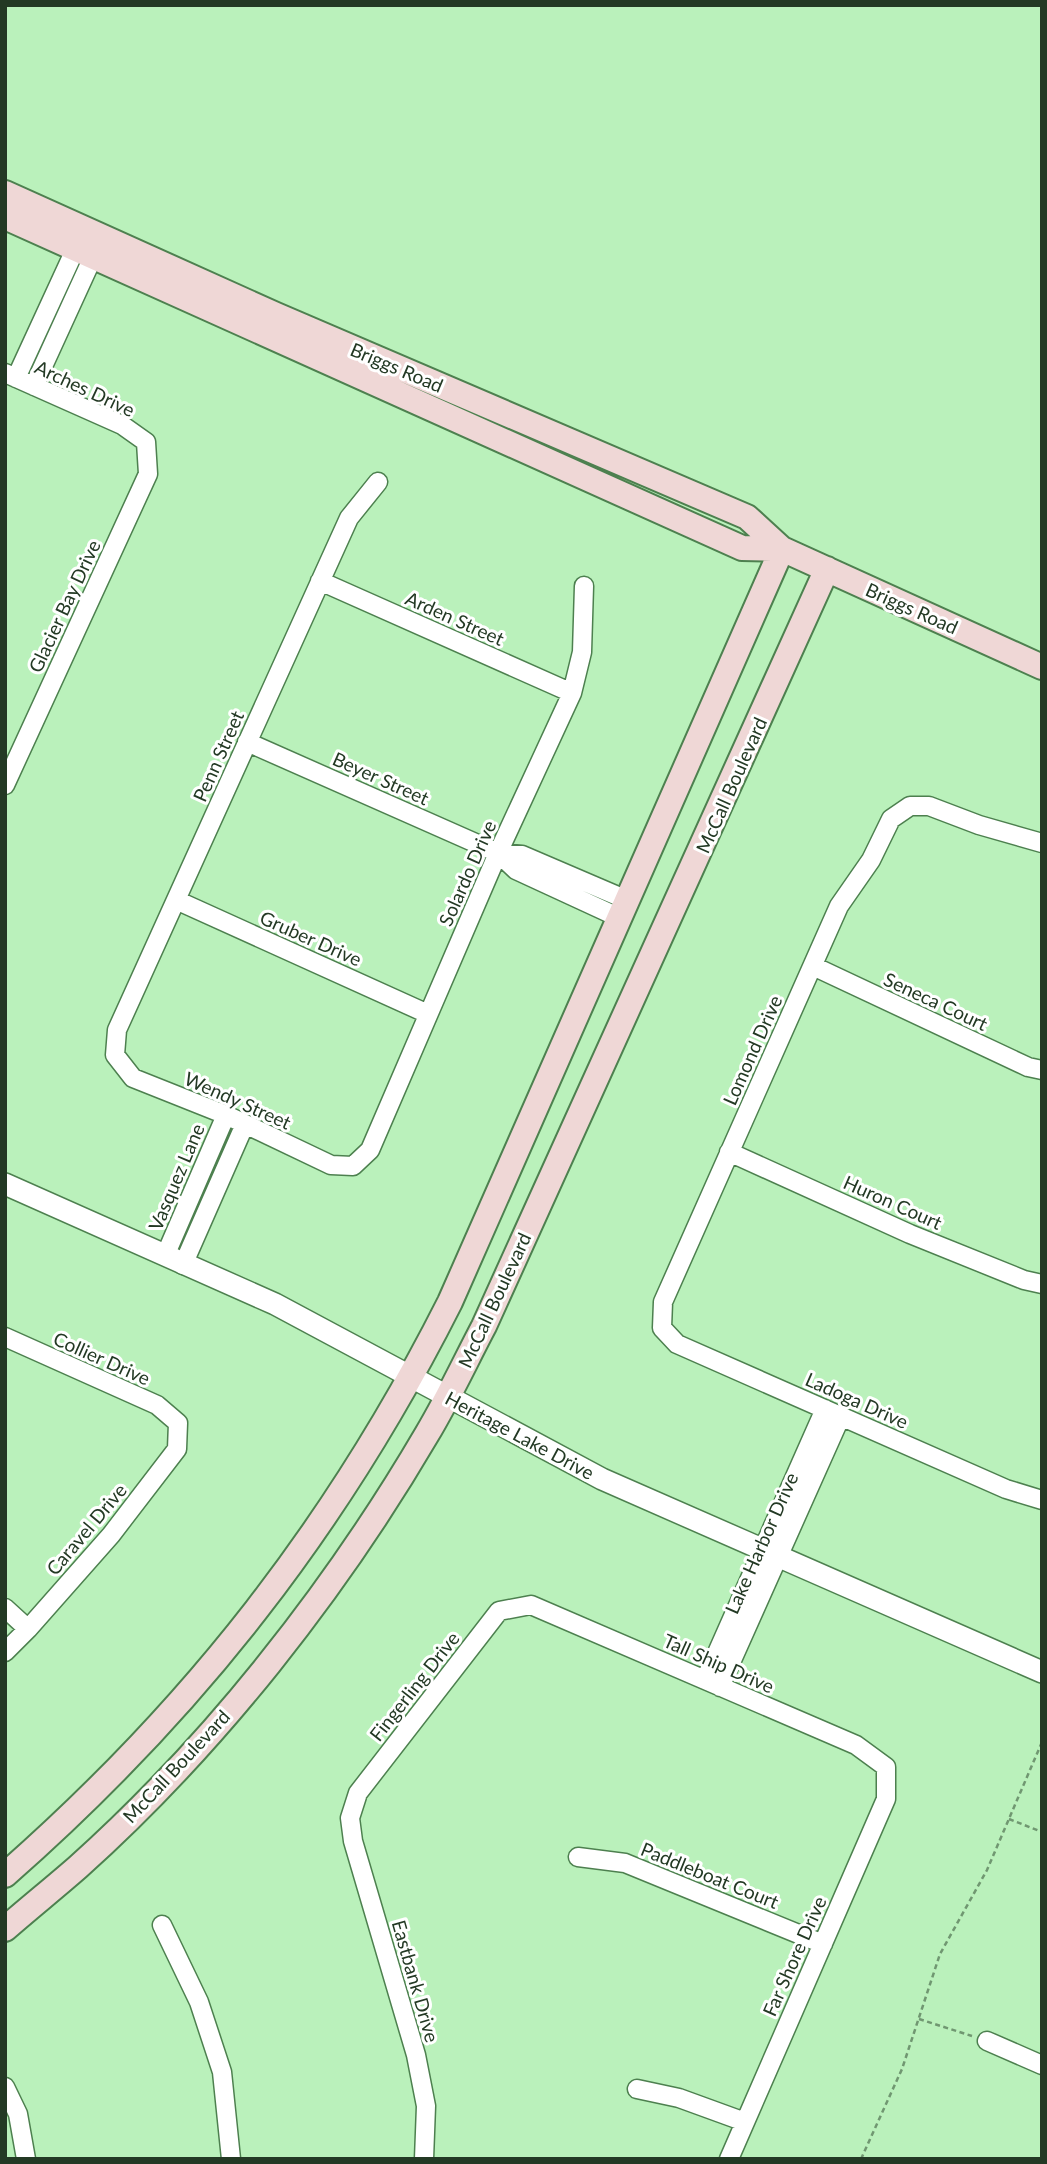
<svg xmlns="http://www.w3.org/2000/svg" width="1047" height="2164" font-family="Lato,sans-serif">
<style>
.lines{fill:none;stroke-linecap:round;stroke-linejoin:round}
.minor-casing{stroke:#4d804f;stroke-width:21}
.tertiary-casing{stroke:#4d804f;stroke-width:24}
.secondary-casing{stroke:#4d804f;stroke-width:28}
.path{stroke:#709771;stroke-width:2.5;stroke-dasharray:5 3.5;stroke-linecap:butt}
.minor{stroke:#fff;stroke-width:18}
.tertiary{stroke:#fff;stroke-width:21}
.secondary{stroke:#efd7d6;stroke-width:24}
.labels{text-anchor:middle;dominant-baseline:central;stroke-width:6;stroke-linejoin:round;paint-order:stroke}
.street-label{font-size:19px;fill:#233924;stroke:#fff}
</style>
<rect width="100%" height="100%" fill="#baf1bb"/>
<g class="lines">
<!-- minor casing -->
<g class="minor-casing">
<path id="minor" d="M5,373L122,425L146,442L148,474L5,785
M16,378L80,239
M34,386L98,246
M378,482L349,518L117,1030L115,1055L133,1078L226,1115L331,1165L353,1166L370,1150L498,853L572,693L582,652L584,586
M320,581L572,693
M247,742L498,853L522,855L627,900
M1042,843L979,825L929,806H910L891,819L871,860L839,906L663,1302L662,1328L677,1344L1006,1489L1042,1500
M498,853L516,870L620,918
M176,900L428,1014
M813,966L1028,1067L1042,1070
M729,1152L910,1234L1024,1280L1042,1284
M165,1256L226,1115
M183,1265L245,1124
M5,1337L157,1405L178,1423L177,1449L111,1535L28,1629L5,1652
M5,1608L28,1629
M705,1680L825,1409
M720,1687L841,1416
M578,1857L625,1863L823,1944
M162,1925L199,2002L222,2072L231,2159
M987,2041L1042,2065
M5,2087L18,2114L26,2159
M637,2089L679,2098L745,2122
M424,2159L426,2106L416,2055L353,1841L350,1818L358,1793L499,1611L531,1605L856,1745L886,1767V1799L729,2159"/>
</g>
<!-- tertiary casing -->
<g class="tertiary-casing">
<path id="tertiary" d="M5,1184L275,1304L602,1479L1042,1672"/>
</g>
<!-- secondary casing -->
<g class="secondary-casing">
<path id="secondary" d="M5,193L276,315L747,517L782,549L1042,667
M5,217L742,548L782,549
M5,1875C194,1709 337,1526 450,1302L782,549
M5,1929C29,1908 54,1888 78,1867C214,1745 335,1591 427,1434C448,1399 465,1362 484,1326L827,569"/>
</g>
<!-- path -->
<path class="path" d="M1009,1819L1042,1832
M919,2019L972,2036
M861,2159L902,2069L940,1954L987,1870L1042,1742"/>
<!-- minor -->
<use href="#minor" class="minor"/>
<!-- tertiary -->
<use href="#tertiary" class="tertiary"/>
<!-- secondary -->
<use href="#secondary" class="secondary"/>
</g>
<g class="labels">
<!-- street labels -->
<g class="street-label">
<text transform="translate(397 367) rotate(23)">Briggs Road</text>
<text transform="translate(85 388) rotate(25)">Arches Drive</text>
<text transform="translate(64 606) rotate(-65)">Glacier Bay Drive</text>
<text transform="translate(912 608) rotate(24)">Briggs Road</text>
<text transform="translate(455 618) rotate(24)">Arden Street</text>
<text transform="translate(218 756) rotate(-66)">Penn Street</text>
<text transform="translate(381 778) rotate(24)">Beyer Street</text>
<text transform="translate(731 785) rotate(-66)">McCall Boulevard</text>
<text transform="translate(467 873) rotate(-66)">Solardo Drive</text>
<text transform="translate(311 938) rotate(24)">Gruber Drive</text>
<text transform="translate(936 1001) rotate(25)">Seneca Court</text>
<text transform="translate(752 1050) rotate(-66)">Lomond Drive</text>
<text transform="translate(238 1100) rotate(24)">Wendy Street</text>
<text transform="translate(176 1177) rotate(-67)">Vasquez Lane</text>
<text transform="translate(893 1202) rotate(24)">Huron Court</text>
<text transform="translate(494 1300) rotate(-65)">McCall Boulevard</text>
<text transform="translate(102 1358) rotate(24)">Collier Drive</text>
<text transform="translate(857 1400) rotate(24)">Ladoga Drive</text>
<text transform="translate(520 1435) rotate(28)">Heritage Lake Drive</text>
<text transform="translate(86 1529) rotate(-50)">Caravel Drive</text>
<text transform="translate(761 1543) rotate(-66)">Lake Harbor Drive</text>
<text transform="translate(719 1663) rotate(24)">Tall Ship Drive</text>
<text transform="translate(414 1686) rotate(-52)">Fingerling Drive</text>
<text transform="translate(176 1766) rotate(-47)">McCall Boulevard</text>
<text transform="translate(710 1875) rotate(22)">Paddleboat Court</text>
<text transform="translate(794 1956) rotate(-66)">Far Shore Drive</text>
<text transform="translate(416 1981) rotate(74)">Eastbank Drive</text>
</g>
</g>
<!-- border -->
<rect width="1047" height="2164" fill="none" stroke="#233924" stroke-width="14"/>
</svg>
